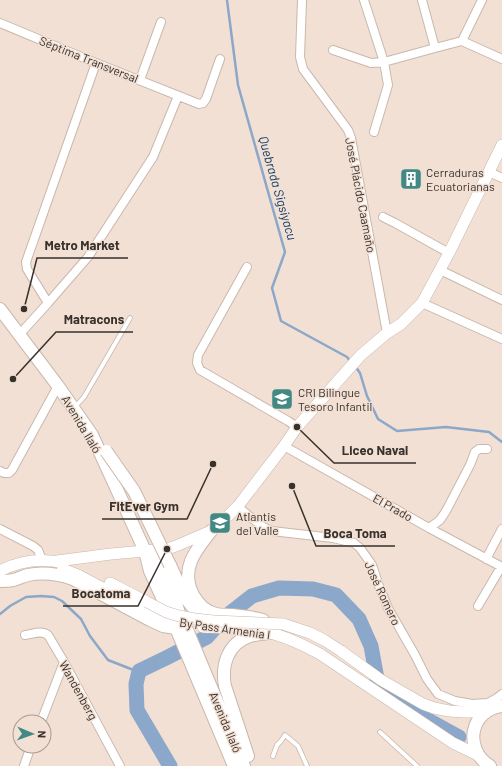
<svg xmlns="http://www.w3.org/2000/svg" width="502" height="766" font-family="Barlow,sans-serif">
<style>
.lines{fill:none;stroke-linecap:round;stroke-linejoin:round}
.stream{stroke:#8ba7c9;stroke-width:2.5}
.river{stroke:#8ba7c9;stroke-width:15}
.service-casing{stroke:#c9b8ac;stroke-width:5.5}
.minor-casing{stroke:#c9b8ac;stroke-width:10}
.tertiary-casing{stroke:#c9b8ac;stroke-width:12}
.secondary-casing{stroke:#c9b8ac;stroke-width:14}
.service{stroke:#fff;stroke-width:4}
.minor{stroke:#fff;stroke-width:8}
.tertiary{stroke:#fff;stroke-width:11}
.secondary{stroke:#fff;stroke-width:12}
.tertiary-bridge-casing{stroke:#c9b8ac;stroke-width:12;stroke-linecap:butt}
.secondary-bridge-casing{stroke:#c9b8ac;stroke-width:14;stroke-linecap:butt}
.tertiary-bridge{stroke:#fff;stroke-width:11}
.secondary-bridge{stroke:#fff;stroke-width:12}
.labels{text-anchor:middle;dominant-baseline:central;stroke-width:3;stroke-linejoin:round;paint-order:stroke}
.street-label{font-size:12px;fill:#38312c;stroke:#f2e0d4}
.poi-label{font-size:12px;fill:#38312c;stroke:#f2e0d4;text-anchor:start}
.water-label{font-size:13px;font-style:italic;fill:#103a65;stroke:#f2e0d4}
.leader{fill:none;stroke:#38312c;stroke-width:1.5}
.callout-dot{fill:#38312c;stroke:#f2e0d4;stroke-width:1.5}
.callout-label{font-size:13px;text-anchor:middle;font-weight:bold;fill:#38312c;stroke:#f2e0d4;stroke-width:3;stroke-linejoin:round;paint-order:stroke}
</style>
<rect width="100%" height="100%" fill="#f2e0d4"/>
<g class="lines">
<!-- stream -->
<path class="stream" d="M227,0L238,85L285,252L272,288L281,321L347,357L351,362
M355,366L360,373L367,396L378,419L397,431L446,427L489,432L502,442
M0,614L10,606L26,597L41,596L54,597L62,601L81,619L90,636L108,660L131,669"/>
<!-- river -->
<path class="river" d="M170,766L137,710L136,684L139,671L166,658L207,637L224,618L252,596L279,588L313,589L336,595L359,619L371,646L378,684L408,709L459,737"/>
<!-- service casing -->
<g class="service-casing">
<path id="service" d="M74,408L84,397L130,318
M380,732L417,766
M273,756L277,745L281,741L285,735L298,746L307,766"/>
</g>
<!-- minor casing -->
<g class="minor-casing">
<path id="minor" d="M302,0L300,57L303,69L348,130L351,138L387,333
M364,0L384,62L388,85L374,132
M422,0L435,48
M0,23L96,63L199,104L203,103L206,99L220,59
M462,41L482,0
M333,50L371,63L384,62L435,48L462,41L502,59
M96,63L26,262L27,269L48,303L88,257L153,157L178,96
M140,80L161,22
M489,172L502,178
M383,217L395,223L449,253
M247,267L198,355L197,363L200,370L288,421L297,427
M440,270L502,300
M422,303L502,339
M19,335L48,303
M284,446L429,528L502,567
M0,471L4,473H9L12,470L58,386
M238,506L244,512L263,527L272,531L333,538L354,543L360,548L372,565L379,586L388,608L415,655L427,679L438,694L455,701L472,704L488,703L497,698L502,694
M429,528L436,523L440,520L446,511L470,465L475,452L479,449H487
M0,529L33,546L38,550L42,560
M486,559L502,529
M478,606L501,567
M25,635C33,634 41,630 48,635L64,662L120,766
M41,722L64,662
M24,766L31,746"/>
</g>
<!-- tertiary casing -->
<g class="tertiary-casing">
<path id="tertiary" d="M57,561L111,554L167,549L176,546L211,531L223,521L238,506L284,446L297,427L361,355L387,333L401,324L422,303L449,253L502,145
M0,571C19,561 42,558 64,563
M62,571H68L78,575L144,610L169,619
M110,583L147,602
M283,624L310,633L324,640L341,651L381,680L423,704L434,708L449,711L465,712H486
M203,627C220,628 238,628 256,630C278,633 300,643 320,654L453,743L478,755"/>
</g>
<!-- secondary casing -->
<g class="secondary-casing">
<path id="secondary" d="M0,309L58,386L92,435L145,551L150,571L176,628L234,766
M211,531C195,551 180,569 193,595C198,604 206,612 216,614C221,615 227,615 232,615C242,616 252,617 263,620
M145,551L157,561L173,594L179,613L188,632L244,766
M170,565L184,596L195,610
M0,581C4,581 9,581 13,580C18,579 23,576 28,575C43,572 58,574 73,579L150,620L163,626L176,628
M248,756L225,686C221,665 228,643 250,636C256,634 263,634 269,633
M490,766C463,749 470,710 502,706"/>
</g>
<!-- service -->
<use href="#service" class="service"/>
<!-- minor -->
<use href="#minor" class="minor"/>
<!-- tertiary -->
<use href="#tertiary" class="tertiary"/>
<!-- secondary -->
<use href="#secondary" class="secondary"/>
<!-- tertiary-bridge casing -->
<g class="tertiary-bridge-casing">
<path id="tertiary-bridge" d="M147,602L166,612L179,616L195,619L214,621L283,624"/>
</g>
<!-- secondary-bridge casing -->
<g class="secondary-bridge-casing">
<path id="secondary-bridge" d="M106,451L134,491L170,565"/>
</g>
<!-- tertiary-bridge -->
<use href="#tertiary-bridge" class="tertiary-bridge"/>
<!-- secondary-bridge -->
<use href="#secondary-bridge" class="secondary-bridge"/>
</g>
<!-- icons -->
<defs>
<g id="building-square" transform="scale(1.15)"><rect x="-9" y="-9" width="18" height="18" rx="4" fill="#428985" stroke="#f2e0d4"/><path d="M-4-6H4V6H1V3H-1V6H-4ZM-2.5-4.3h1.7v1.8h-1.7ZM.8-4.3h1.7v1.8H.8ZM-2.5-1h1.7V.8h-1.7ZM.8-1h1.7V.8H.8Z" fill="#fff"/></g>
<g id="school-square" transform="scale(1.15)"><rect x="-9" y="-9" width="18" height="18" rx="4" fill="#428985" stroke="#f2e0d4"/><path d="M0-5L7-2L0 1L-7-2ZM-4 1L0 2.5L4 1V4Q0 6-4 4Z" fill="#fff"/></g>
<g id="university-square" transform="scale(1.15)"><rect x="-9" y="-9" width="18" height="18" rx="4" fill="#428985" stroke="#f2e0d4"/><path d="M0-5L7-2L0 1L-7-2ZM-4 1L0 2.5L4 1V4Q0 6-4 4Z" fill="#fff"/></g>
</defs>
<g fill-rule="evenodd">
<use href="#building-square" x="411" y="179"/>
<use href="#school-square" x="282" y="399"/>
<use href="#university-square" x="220" y="523"/>
</g>
<g class="labels">
<!-- street labels -->
<g class="street-label">
<text transform="translate(89 59) rotate(22)">Séptima Transversal</text>
<text transform="translate(361 195) rotate(79)">José Plácido Caamaño</text>
<text transform="translate(82 424) rotate(59)">Avenida Ilaló</text>
<text transform="translate(393 507) rotate(29)">El Prado</text>
<text transform="translate(383 593) rotate(65)">José Romero</text>
<text transform="translate(225 628) rotate(8)">By Pass Armenia I</text>
<text transform="translate(79 690) rotate(61)">Wandenberg</text>
<text transform="translate(226 722) rotate(67)">Avenida Ilaló</text>
</g>
<!-- poi labels -->
<g class="poi-label">
<text x="426" y="172">Cerraduras<tspan x="426" dy="14">Ecuatorianas</tspan></text>
<text x="298" y="392">CRI Bilingue<tspan x="298" dy="14">Tesoro Infantil</tspan></text>
<text x="236" y="516">Atlantis<tspan x="236" dy="14">del Valle</tspan></text>
</g>
<!-- water labels -->
<g class="water-label">
<text transform="translate(278 188) rotate(74)">Quebrada Sigsiyacu</text>
</g>
</g>
<!-- callouts -->
<path class="leader" d="M24 309L37 258H128M13 379L56 332H133M297 427L334 463H416M213 464L187 519H102M292 486L316 546H395M167 549L138 606H63"/>
<g class="callout-dot">
<circle cx="24" cy="309" r="4"/>
<circle cx="13" cy="379" r="4"/>
<circle cx="297" cy="427" r="4"/>
<circle cx="213" cy="464" r="4"/>
<circle cx="292" cy="486" r="4"/>
<circle cx="167" cy="549" r="4"/>
</g>
<g class="callout-label">
<text x="82" y="250">Metro Market</text>
<text x="94" y="324">Matracons</text>
<text x="375" y="455">Liceo Naval</text>
<text x="144" y="511">FitEver Gym</text>
<text x="355" y="538">Boca Toma</text>
<text x="101" y="598">Bocatoma</text>
</g>
<!-- north arrow -->
<g transform="translate(32 734) rotate(92)"><circle r="19" fill="#f2e0d4" stroke="#a89a91"/>
<path d="M0-3L7 15L0 10L-7 15Z" fill="#428985"/>
<text y="-6" font-size="11" font-weight="bold" text-anchor="middle" fill="#38312c">N</text>
</g>
</svg>
